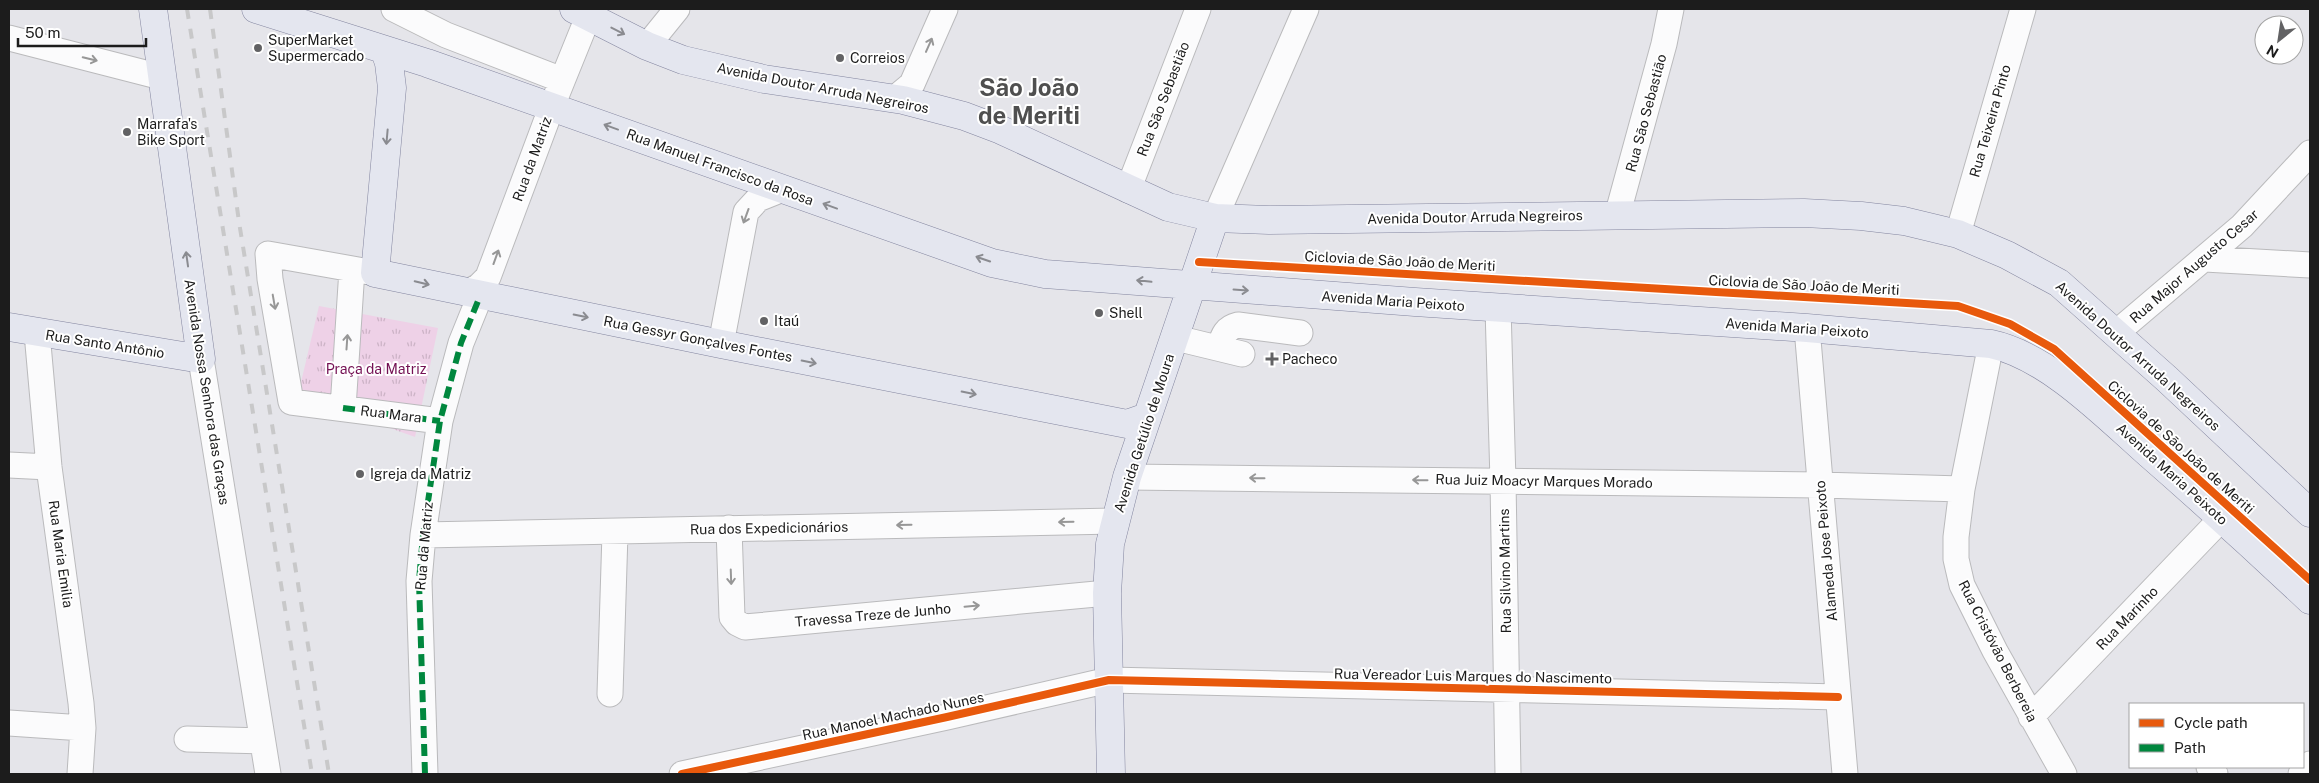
<svg xmlns="http://www.w3.org/2000/svg" width="2319" height="783" font-family="'Public Sans',sans-serif">
<style>
.park{fill:url(#park-tufts)}
.lines{fill:none;stroke-linecap:round;stroke-linejoin:round}
.minor-casing{stroke:#bababc;stroke-width:27}
.major-casing{stroke:#83859f;stroke-width:29}
.minor{stroke:#fbfbfc;stroke-width:25}
.major{stroke:#e4e6ef;stroke-width:28}
.rail{stroke:#c8c8c9;stroke-width:4;stroke-dasharray:10 10;stroke-linecap:butt}
.quiet{stroke:#00873e;stroke-width:6;stroke-dasharray:12 6;stroke-linecap:butt}
.cycleway-casing{stroke:#fff;stroke-width:11}
.cycleway{stroke:#e8590c;stroke-width:8}
.oneway{stroke:#8a8b90}
.oneway2{stroke:#979797}
.poi-dot{fill:#626264;stroke:#fff;stroke-width:2}
.labels{text-anchor:middle;dominant-baseline:central;stroke-width:4;stroke-linejoin:round;paint-order:stroke}
.poi-label{font-size:14px;fill:#1c1c1c;stroke:#fff;text-anchor:start}
.street-label{font-size:14px;fill:#1c1c1c;stroke:#fff}
.park-label{font-size:14px;fill:#741154;stroke:#fff}
.town-label{font-size:24px;font-weight:bold;fill:#4f4f4f;stroke:#fff}
</style>
<defs>
<pattern id="park-tufts" width="24" height="20" patternUnits="userSpaceOnUse" patternTransform="scale(1.25)"><rect width="24" height="20" fill="#eed1e7"/><path d="M3 7l-1-3M5 7V3M7 7l1-3M15 17l-1-3M17 17v-4M19 17l1-3" fill="none" stroke="#ccb3c6"/></pattern>
</defs>
<rect width="100%" height="100%" fill="#e5e5ea"/>
<!-- park -->
<path class="park" d="M319,306L438,328L415,437L298,395Z"/>
<g class="lines">
<!-- minor casing -->
<g class="minor-casing">
<path id="minor" d="M394,9L446,35L562,80
M9,38L161,77
M647,46L677,9
M894,99L912,84L945,9
M1128,190L1198,9
M1617,216L1664,44L1671,9
M1215,218L1306,9
M1958,234L2023,9
M2205,259L2310,265
M375,273L268,254L270,279L291,402L440,421
M467,293L479,286L488,277L552,106L588,17
M1498,308L1503,481L1508,774
M1807,328L1845,774
M37,333L49,467L81,703L83,728L80,774
M2116,333L2242,226L2310,153
M1176,338L1242,354
M721,344L746,212L758,199L783,189
M1991,344L1962,489L1956,537V559L1962,585L1995,651L2064,774
M1219,348C1223,336 1225,328 1238,325L1300,333
M201,359L268,774
M343,408L352,269
M9,465L49,467
M1127,477L1820,485L1962,489
M729,528L732,617L737,623L745,627L1107,593
M423,535L1115,521
M610,694L615,533
M2031,717L2222,518
M9,723L83,728
M187,739L262,741
M2209,767L2215,774
M425,774L419,581L423,535L440,421L461,343L480,296
M682,774L947,717L1109,680L1838,697
M2301,774L2310,764"/>
</g>
<!-- major casing -->
<g class="major-casing">
<path id="major" d="M256,9L427,63L992,263L1045,274L1415,302L1807,328L1991,344C2048,356 2106,416 2149,454C2204,502 2257,550 2310,600
M574,9L647,46L683,60L764,79L903,100L964,116L1001,130L1168,207L1215,218L1269,220L1804,213L1861,216L1904,221L1958,234L2007,255L2059,283L2167,379L2310,513
M385,51L389,63L392,88L375,273L721,344L1127,424L1147,417
M9,327L201,359L153,9
M1111,774L1107,593L1110,544L1127,477L1215,218"/>
</g>
<!-- minor -->
<use href="#minor" class="minor"/>
<!-- major -->
<use href="#major" class="major"/>
<!-- rail -->
<path class="rail" d="M187,9L312,774
M210,9L239,222L329,774"/>
<!-- quiet -->
<path class="quiet" d="M343,408L440,421
M425,774L419,581L423,535L440,421L461,343L480,296"/>
<!-- cycleway casing -->
<g class="cycleway-casing">
<path id="cycleway" d="M1199,262L1958,306L2010,324L2054,349L2310,580
M682,774L947,717L1109,680L1838,697"/>
</g>
<!-- cycleway -->
<use href="#cycleway" class="cycleway"/>
</g>
<!-- one-way arrows -->
<defs><path id="oneway-shaft" d="M-6 0H5M1.5-3L5.5 0L1.5 3" fill="none" stroke-width="1.6" stroke-linecap="round" stroke-linejoin="round" transform="scale(1.25)"/></defs>
<g class="oneway">
<use href="#oneway-shaft" transform="translate(618 31) rotate(27)"/>
<use href="#oneway-shaft" transform="translate(611 127) rotate(-160)"/>
<use href="#oneway-shaft" transform="translate(387 137) rotate(95)"/>
<use href="#oneway-shaft" transform="translate(830 206) rotate(-160)"/>
<use href="#oneway-shaft" transform="translate(187 259) rotate(-98)"/>
<use href="#oneway-shaft" transform="translate(983 259) rotate(-161)"/>
<use href="#oneway-shaft" transform="translate(1144 281) rotate(-174)"/>
<use href="#oneway-shaft" transform="translate(422 283) rotate(13)"/>
<use href="#oneway-shaft" transform="translate(1241 290) rotate(4)"/>
<use href="#oneway-shaft" transform="translate(581 316) rotate(11)"/>
<use href="#oneway-shaft" transform="translate(809 362) rotate(11)"/>
<use href="#oneway-shaft" transform="translate(969 393) rotate(11)"/>
</g>
<g class="oneway2">
<use href="#oneway-shaft" transform="translate(929 45) rotate(-66)"/>
<use href="#oneway-shaft" transform="translate(90 59) rotate(14)"/>
<use href="#oneway-shaft" transform="translate(746 216) rotate(110)"/>
<use href="#oneway-shaft" transform="translate(496 257) rotate(-70)"/>
<use href="#oneway-shaft" transform="translate(274 302) rotate(80)"/>
<use href="#oneway-shaft" transform="translate(347 342) rotate(-86)"/>
<use href="#oneway-shaft" transform="translate(1257 478) rotate(-179)"/>
<use href="#oneway-shaft" transform="translate(1420 480) rotate(-179)"/>
<use href="#oneway-shaft" transform="translate(1066 522) rotate(179)"/>
<use href="#oneway-shaft" transform="translate(904 525) rotate(179)"/>
<use href="#oneway-shaft" transform="translate(731 577) rotate(88)"/>
<use href="#oneway-shaft" transform="translate(972 606) rotate(-5)"/>
</g>
<!-- markers -->
<g class="poi-dot">
<circle cx="258" cy="48" r="5"/>
<circle cx="840" cy="58" r="5"/>
<circle cx="127" cy="132" r="5"/>
<circle cx="1099" cy="313" r="5"/>
<circle cx="764" cy="321" r="5"/>
<path d="M1269.5 351.5h5v5h5v5h-5v5h-5v-5h-5v-5h5z"/>
<circle cx="360" cy="474" r="5"/>
</g>
<g class="labels">
<!-- poi labels -->
<g class="poi-label">
<text x="268" y="40">SuperMarket<tspan x="268" dy="16">Supermercado</tspan></text>
<text x="850" y="58">Correios</text>
<text x="137" y="124">Marrafa's<tspan x="137" dy="16">Bike Sport</tspan></text>
<text x="1109" y="313">Shell</text>
<text x="774" y="321">Itaú</text>
<text x="1282" y="359">Pacheco</text>
<text x="370" y="474">Igreja da Matriz</text>
</g>
<!-- street labels -->
<g class="street-label">
<text transform="translate(823 88) rotate(11)">Avenida Doutor Arruda Negreiros</text>
<text transform="translate(1163 99) rotate(-69)">Rua São Sebastião</text>
<text transform="translate(1646 113) rotate(-75)">Rua São Sebastião</text>
<text transform="translate(1990 121) rotate(-74)">Rua Teixeira Pinto</text>
<text transform="translate(532 159) rotate(-70)">Rua da Matriz</text>
<text transform="translate(720 167) rotate(20)">Rua Manuel Francisco da Rosa</text>
<text transform="translate(1475 217) rotate(-1)">Avenida Doutor Arruda Negreiros</text>
<text transform="translate(1400 261) rotate(3)">Ciclovia de São João de Meriti</text>
<text transform="translate(2194 266) rotate(-41)">Rua Major Augusto Cesar</text>
<text transform="translate(1804 285) rotate(3)">Ciclovia de São João de Meriti</text>
<text transform="translate(1393 301) rotate(4)">Avenida Maria Peixoto</text>
<text transform="translate(1797 328) rotate(4)">Avenida Maria Peixoto</text>
<text transform="translate(698 339) rotate(11)">Rua Gessyr Gonçalves Fontes</text>
<text transform="translate(105 344) rotate(9)">Rua Santo Antônio</text>
<text transform="translate(2138 356) rotate(42)">Avenida Doutor Arruda Negreiros</text>
<text transform="translate(207 392) rotate(81)">Avenida Nossa Senhora das Graças</text>
<text transform="translate(391 414) rotate(7)">Rua Mara</text>
<text transform="translate(1144 433) rotate(-72)">Avenida Getúlio de Moura</text>
<text transform="translate(2181 447) rotate(42)">Ciclovia de São João de Meriti</text>
<text transform="translate(2172 474) rotate(42)">Avenida Maria Peixoto</text>
<text transform="translate(1544 481) rotate(1)">Rua Juiz Moacyr Marques Morado</text>
<text transform="translate(769 528) rotate(-1)">Rua dos Expedicionários</text>
<text transform="translate(424 546) rotate(-85)">Rua da Matriz</text>
<text transform="translate(1826 551) rotate(-95)">Alameda Jose Peixoto</text>
<text transform="translate(61 554) rotate(82)">Rua Maria Emilia</text>
<text transform="translate(1505 571) rotate(-91)">Rua Silvino Martins</text>
<text transform="translate(873 615) rotate(-5)">Travessa Treze de Junho</text>
<text transform="translate(2127 618) rotate(-46)">Rua Marinho</text>
<text transform="translate(1998 651) rotate(63)">Rua Cristóvão Berbereia</text>
<text transform="translate(1473 676) rotate(1)">Rua Vereador Luis Marques do Nascimento</text>
<text transform="translate(893 716) rotate(-12)">Rua Manoel Machado Nunes</text>
</g>
<!-- park labels -->
<g class="park-label">
<text x="376" y="369">Praça da Matriz</text>
</g>
<!-- town labels -->
<g class="town-label">
<text x="1029" y="87">São João<tspan x="1029" dy="28">de Meriti</tspan></text>
</g>
</g>
<!-- border -->
<rect width="2319" height="783" fill="none" stroke="#1c1c1c" stroke-width="20"/>
<!-- legend -->
<rect x="2129" y="703" width="175" height="65" fill="#ffffff" stroke="#a4a4a4"/>
<rect x="2139" y="719" width="25" height="8" fill="#e8590c" stroke="#a4a4a4"/>
<text x="2174" y="728" font-size="15" fill="#1c1c1c">Cycle path</text>
<rect x="2139" y="744" width="25" height="8" fill="#00873e" stroke="#a4a4a4"/>
<text x="2174" y="753" font-size="15" fill="#1c1c1c">Path</text>
<!-- north arrow -->
<g transform="translate(2279 40) rotate(210)"><circle r="24" fill="#ffffff" stroke="#a4a4a4"/>
<path d="M0-4L9 19L0 12L-9 19Z" fill="#626264"/>
<text y="-8" font-size="14" font-weight="bold" text-anchor="middle" fill="#1c1c1c">N</text>
</g>
<!-- scale -->
<path d="M18 38v8h128v-8" fill="none" stroke="#1c1c1c" stroke-width="2.5"/>
<text x="25" y="38" font-size="15" fill="#1c1c1c" stroke="#ffffff" stroke-width="4" paint-order="stroke">50 m</text>
</svg>
